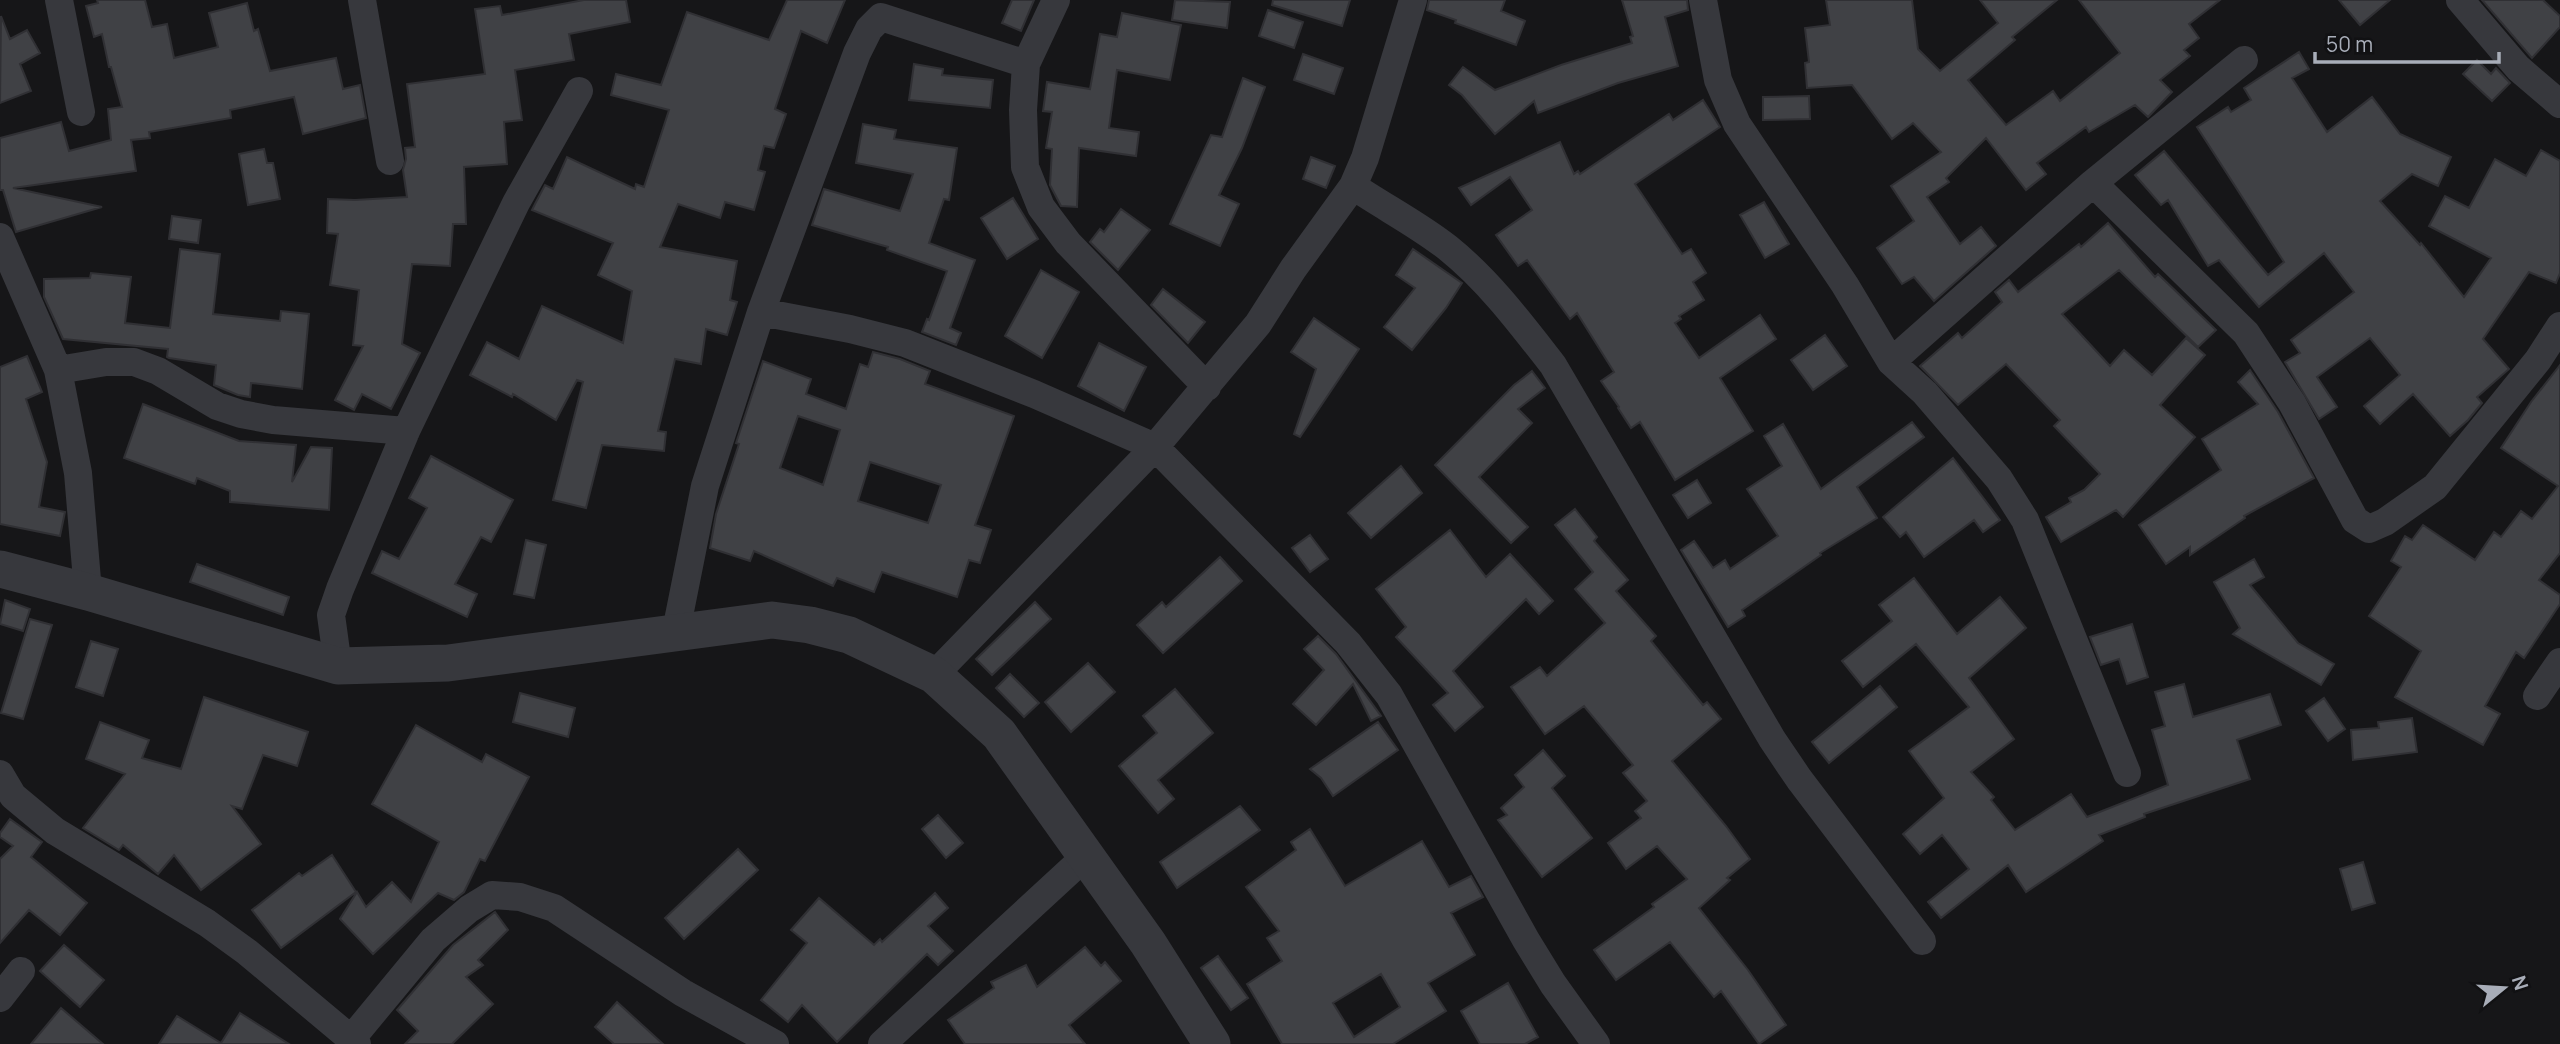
<svg xmlns="http://www.w3.org/2000/svg" width="2560" height="1044" font-family="Manrope,sans-serif">
<style>
.building{fill:#404145;stroke:#303034;stroke-width:2;fill-rule:evenodd}
.lines{fill:none;stroke-linecap:round;stroke-linejoin:round}
.minor{stroke:#37383d;stroke-width:28}
.tertiary{stroke:#37383d;stroke-width:37}
</style>
<rect width="100%" height="100%" fill="#161618"/>
<!-- building -->
<path class="building" d="M97,0H145L152,27L167,24L174,58L218,47L209,13L247,3L254,31L258,29L270,71L336,58L343,89L360,85L366,118L303,134L294,97L230,110L231,118L149,132L150,138L131,140L136,171L13,188L102,207L16,232L3,190H0V138L61,122L69,151L111,140L108,109L122,107L111,67H109L102,34L94,37L86,6L98,3Z
M584,0H626L630,22L569,34L574,60L515,70L522,120L504,122L507,164L464,167L466,224H453L450,266L412,264L402,344L420,353L391,409L362,394L354,410L335,400L363,346L353,345L359,290L330,285L338,234L327,233L328,199L355,200L407,197L403,170L406,159L405,148L415,147L407,84L485,74L475,9L500,6L502,15Z
M787,0H845L827,43L801,31L775,109L786,114L774,148L764,146L758,170L765,172L754,210L725,202L720,218L678,204L660,247L737,261L730,300L737,302L727,335L706,329L701,364L675,359L658,431L666,432L664,451L602,445L586,508L553,500L583,382L577,380L556,420L513,394L512,397L470,375L487,342L519,359L542,306L623,343L632,291L598,275L613,243L532,210L535,204L545,185L553,189L567,157L635,189L636,184L644,187L669,110L611,95L616,74L661,85L687,12L769,40Z
M1012,0H1034L1021,31L1002,23Z
M1175,0L1230,2L1227,28L1172,20Z
M1273,0H1350L1342,26L1272,5Z
M1429,0H1505L1501,11L1525,21L1516,45L1455,23L1456,20L1427,10Z
M1622,0H1687L1688,10L1665,17L1678,66L1618,83L1538,113L1534,101L1495,134L1462,95L1449,85L1463,67L1495,90L1561,65L1632,43L1630,37L1633,36Z
M1826,0H1912L1918,49L1940,71L1998,23L1980,0H2057L2012,37L2015,40L1968,80L2006,125L2053,91L2060,101L2120,53L2079,0H2220L2189,24L2199,38L2184,50L2190,56L2160,80L2172,92L2148,117L2135,105L2089,132L2086,127L2037,163L2046,174L2026,190L1986,138L1946,178L1949,182L1927,197L1960,244L1981,227L1996,246L1934,301L1914,277L1902,284L1877,248L1914,221L1891,186L1941,152L1913,123L1892,139L1852,85L1807,88L1805,63L1809,62L1805,28L1830,25Z
M2339,0H2390L2360,25Z
M2482,0H2543L2560,16V27L2532,58Z
M1268,10L1303,22L1294,48L1259,36Z
M1122,13L1181,25L1170,80L1117,70L1109,128L1139,132L1136,156L1079,148L1077,207L1061,206L1050,185L1052,149L1046,148L1052,112L1043,111L1047,82L1090,89L1100,34L1117,37Z
M1,16L10,39L27,30L40,53L20,64L31,91L0,103Z
M2299,52L2309,69L2292,78L2327,132L2372,97L2400,134L2451,157L2438,186L2412,174L2380,201L2420,245L2421,243L2464,297L2491,258L2429,226L2445,196L2469,208L2495,159L2526,176L2541,150L2560,161V273L2556,283L2529,272L2483,339L2509,369L2477,397L2482,403L2468,420L2450,436L2413,394L2380,424L2364,406L2400,375L2370,338L2317,377L2337,407L2319,419L2285,362L2300,353L2291,340L2354,292L2324,253L2259,307L2219,260L2208,266L2168,200L2161,205L2135,175L2164,151L2268,275L2284,262L2197,127L2228,107L2231,112L2251,100L2244,88Z
M1303,54L1343,68L1334,94L1294,80Z
M2477,60L2491,74L2496,68L2510,83L2492,101L2463,74Z
M914,64L943,69L942,75L993,80L990,108L909,100Z
M1243,78L1265,87L1242,148L1219,195L1239,204L1220,246L1170,224L1211,135L1222,137Z
M1809,96L1810,119L1763,120V97Z
M1703,100L1720,127L1635,184L1682,254L1691,249L1706,273L1693,282L1704,300L1679,316L1681,319L1675,323L1699,358L1760,315L1776,339L1720,378L1753,431L1675,480L1640,422L1631,428L1618,408L1619,407L1601,381L1614,372L1577,313L1570,319L1527,260L1518,266L1496,235L1532,210L1510,177L1471,205L1459,188L1560,142L1574,174L1578,171L1580,174L1669,114L1673,120Z
M863,124L896,130L894,139L957,148L949,200L944,199L929,243L975,260L950,328L961,333L956,345L922,332L927,319L929,320L947,271L887,250L888,247L812,225L824,189L900,211L913,174L856,163Z
M264,149L267,163H273L280,199L248,205L239,154Z
M1311,157L1335,166L1326,188L1303,179Z
M1013,198L1038,239L1007,259L981,218Z
M1764,202L1789,244L1765,258L1740,215Z
M1121,209L1150,230L1118,270L1090,242L1100,229L1104,232Z
M172,216L201,220L198,243L169,239Z
M2108,223L2155,277L2158,274L2216,330L2198,347L2119,270L2062,314L2110,366L2124,350L2152,375L2186,338L2205,355L2160,405L2195,437L2123,517L2116,510L2061,542L2046,517L2071,502L2069,498L2084,490L2100,474L2054,426L2060,420L2006,364L1958,405L1920,366L1958,333L1962,338L2002,302L1995,292L2009,280L2018,292L2079,244L2081,247Z
M180,249L220,254L213,314L280,321L281,311L309,314L302,389L251,383L250,397L238,395L214,385L216,365L169,358L167,357L168,349L63,339L44,297V279L90,278L91,273L131,277L125,323L170,328Z
M1413,249L1462,283L1446,308L1412,350L1384,327L1415,288L1396,275Z
M1041,270L1079,292L1042,358L1005,336Z
M1163,289L1205,322L1188,343L1151,305Z
M1314,318L1359,349L1300,437L1294,434L1316,369L1291,352Z
M1825,335L1847,366L1813,390L1791,360Z
M1099,343L1146,367L1124,411L1078,386Z
M873,352L900,359L930,371L925,384L1014,416L975,525L991,530L980,563L969,560L957,597L882,572L874,592L837,578L833,586L754,551L750,561L710,548L716,514L739,444L736,443L763,361L811,379L806,394L846,409L860,364L868,367ZM798,416L840,430L823,485L780,468ZM870,462L941,485L928,523L858,501Z
M27,356L42,392L26,399L47,462L39,507L65,512L60,536L0,524V367Z
M2560,365V553L2539,580L2560,595V604L2524,658L2516,652L2485,706L2500,714L2483,745L2395,697L2421,651L2369,616L2401,567L2391,561L2405,536L2412,540L2423,525L2475,560L2494,532L2501,537L2521,511L2532,519L2558,486L2501,448L2531,402Z
M2250,370L2278,412L2314,478L2244,516L2245,518L2190,555V547L2166,564L2139,525L2221,470L2202,439L2258,404L2238,382Z
M1532,371L1545,388L1518,409L1532,423L1479,477L1528,527L1511,543L1435,465L1514,385Z
M143,404L239,441L296,445L292,482L311,447L332,448L329,510L230,502V491L197,478L195,484L124,458Z
M1912,422L1924,437L1857,487L1877,518L1820,553L1821,555L1742,610L1745,616L1728,627L1681,550L1694,541L1713,568L1725,560L1730,569L1778,536L1747,489L1782,466L1764,436L1783,424L1821,489Z
M431,456L513,500L491,542L481,537L455,584L477,594L467,617L372,573L382,551L399,559L427,508L409,498Z
M1953,458L2000,520L1983,532L1974,520L1924,557L1906,532L1900,537L1883,517Z
M1401,466L1422,493L1371,538L1348,513Z
M1697,480L1711,503L1688,518L1673,495Z
M1575,509L1597,537L1594,541L1628,580L1616,591L1656,636L1651,641L1703,705L1707,702L1721,719L1672,761L1726,826L1750,859L1727,878L1730,880L1699,908L1748,970L1786,1025L1759,1044L1721,991L1714,997L1670,942L1616,980L1594,950L1654,907L1652,904L1687,879L1657,846L1626,869L1608,843L1641,818L1635,811L1647,801L1623,773L1633,765L1584,706L1545,734L1511,687L1540,667L1547,676L1605,623L1575,589L1593,572L1555,525Z
M1450,530L1486,577L1510,554L1553,601L1539,614L1526,599L1453,671L1483,707L1455,731L1433,705L1448,693L1396,637L1406,627L1376,589Z
M1310,535L1328,559L1310,572L1292,548Z
M526,540L546,545L534,598L514,594Z
M1220,557L1242,581L1163,653L1137,625L1162,602L1166,607Z
M2254,559L2264,577L2250,585L2298,643L2334,664L2321,685L2233,634L2240,628L2214,582Z
M197,564L289,597L283,615L190,582Z
M1914,578L1957,634L2000,597L2026,628L1969,678L2014,739L1971,772L1994,797L1991,800L2015,830L2071,794L2087,817L2168,785L2152,730L2165,726L2155,692L2184,684L2193,717L2270,694L2281,725L2237,740L2250,779L2144,814L2145,817L2099,835L2103,841L2026,892L2008,865L1941,918L1928,902L1969,869L1942,835L1920,854L1903,834L1944,798L1909,751L1969,707L1916,644L1863,687L1842,661L1892,621L1879,605Z
M5,600L30,609L23,631L0,624Z
M1035,602L1051,619L992,675L976,659Z
M30,619L52,625L23,719L1,713Z
M2132,624L2148,677L2127,684L2119,659L2101,665L2090,637Z
M1318,636L1336,654L1381,716L1371,721L1353,684L1316,725L1293,704L1324,670L1304,649Z
M91,641L118,649L103,696L76,687Z
M1088,663L1115,692L1071,732L1045,702Z
M1010,674L1039,703L1024,717L996,688Z
M1880,686L1897,707L1829,763L1812,742Z
M1175,689L1213,733L1158,780L1174,799L1158,813L1119,766L1157,733L1143,716Z
M520,693L575,708L568,737L513,722Z
M204,697L308,732L297,766L263,755L242,809L232,806L261,844L201,890L174,855L158,874L123,845L119,850L83,828L125,774L86,759L100,722L149,740L142,758L181,769Z
M2324,698L2345,729L2328,741L2306,711Z
M2412,718L2417,752L2353,760L2351,730L2379,728L2378,722Z
M1378,722L1398,750L1333,796L1321,778L1310,769Z
M416,725L482,762L486,754L529,777L485,861L480,859L464,892L454,900L438,893L373,954L340,919L357,892L366,907L392,882L411,902L439,842L372,804Z
M1543,750L1565,776L1552,788L1592,838L1542,877L1498,820L1507,815L1501,808L1524,787L1515,775Z
M1240,806L1260,830L1177,888L1160,862Z
M938,815L963,843L946,858L922,829Z
M10,819L42,842L31,857L87,903L60,935L29,910L0,943V859L13,846L0,837V833Z
M1310,829L1345,886L1422,841L1449,887L1471,876L1483,897L1451,913L1475,955L1428,983L1446,1011L1393,1044H1282L1247,984L1282,961L1267,938L1279,931L1246,887L1296,850L1291,842ZM1381,974L1400,1007L1354,1037L1333,1003Z
M738,849L758,870L684,939L665,918Z
M332,855L356,892L281,948L252,910L299,873L302,876Z
M2363,862L2375,903L2352,910L2340,869Z
M935,893L948,908L928,926L953,951L938,965L927,954L837,1042L802,1005L788,1022L761,1000L807,943L791,930L819,898L874,945L880,939L882,942Z
M495,912L508,930L478,960L483,965L466,977L493,1004L452,1044H405L418,1031L397,1010L453,945Z
M64,945L104,980L80,1007L40,971Z
M1085,947L1101,966L1105,962L1121,981L1069,1025L1085,1044H965L948,1020L994,988L991,982L1026,965L1037,987Z
M1218,956L1248,998L1231,1010L1201,968Z
M1508,983L1538,1037L1525,1044H1480L1461,1011Z
M617,1002L663,1044H614L595,1027Z
M61,1008L103,1044H31Z
M240,1013L289,1044H159L177,1016L221,1043Z"/>
<g class="lines">
<!-- minor -->
<path class="minor" d="M59,0L81,112
M362,0L390,161
M1056,0L1026,64L1023,110L1025,167L1041,207L1068,243L1207,387
M1703,0L1718,80L1737,124L1845,285L1891,362L1925,393L1999,479L2025,520L2127,773
M2460,0L2518,68L2560,104
M2093,183L2246,333L2292,403L2355,520L2369,529L2385,522L2435,487L2538,360L2560,326
M1353,186C1384,207 1419,225 1448,248C1489,281 1521,324 1553,365L1772,739L1799,779L1922,941
M0,237L58,370L78,473L88,592
M761,312L850,329L905,343L1034,394L1155,447L1348,643L1389,695L1526,940L1553,984L1596,1044
M1891,362L2093,183L2244,60
M58,370L106,362H134L158,371L217,406L241,414L273,420L406,431
M676,631L705,486L761,312L857,53L869,29L881,17L1026,64
M338,666L331,615L340,589L406,431L516,203L579,91
M934,675L1155,447L1258,324L1293,269L1353,186L1365,158L1413,0
M2537,696L2560,662
M0,774L13,796L55,831L207,923L247,952L357,1044
M0,998L21,971
M352,1038L433,940L469,909L492,895L520,897L554,908L683,993L775,1044
M882,1044L1086,856"/>
<!-- tertiary -->
<path class="tertiary" d="M0,569L88,592L338,666L448,663L772,620L810,625L849,635L934,675L999,734L1148,943L1212,1044"/>
</g>
<!-- north arrow -->
<g transform="translate(2504 988) rotate(72)" stroke="#111113" stroke-width="5" paint-order="stroke">
<path d="M0-5L12 26L0 18L-12 26Z" fill="#a8adb8"/>
<text y="-10" font-size="19" font-weight="bold" text-anchor="middle" fill="#a8adb8">N</text>
</g>
<!-- scale -->
<path d="M2315 52v10h184v-10" fill="none" stroke="#a8adb8" stroke-width="3.5"/>
<text x="2326" y="52" font-size="21" fill="#a8adb8" stroke="#111113" stroke-width="5" paint-order="stroke">50 m</text>
</svg>
